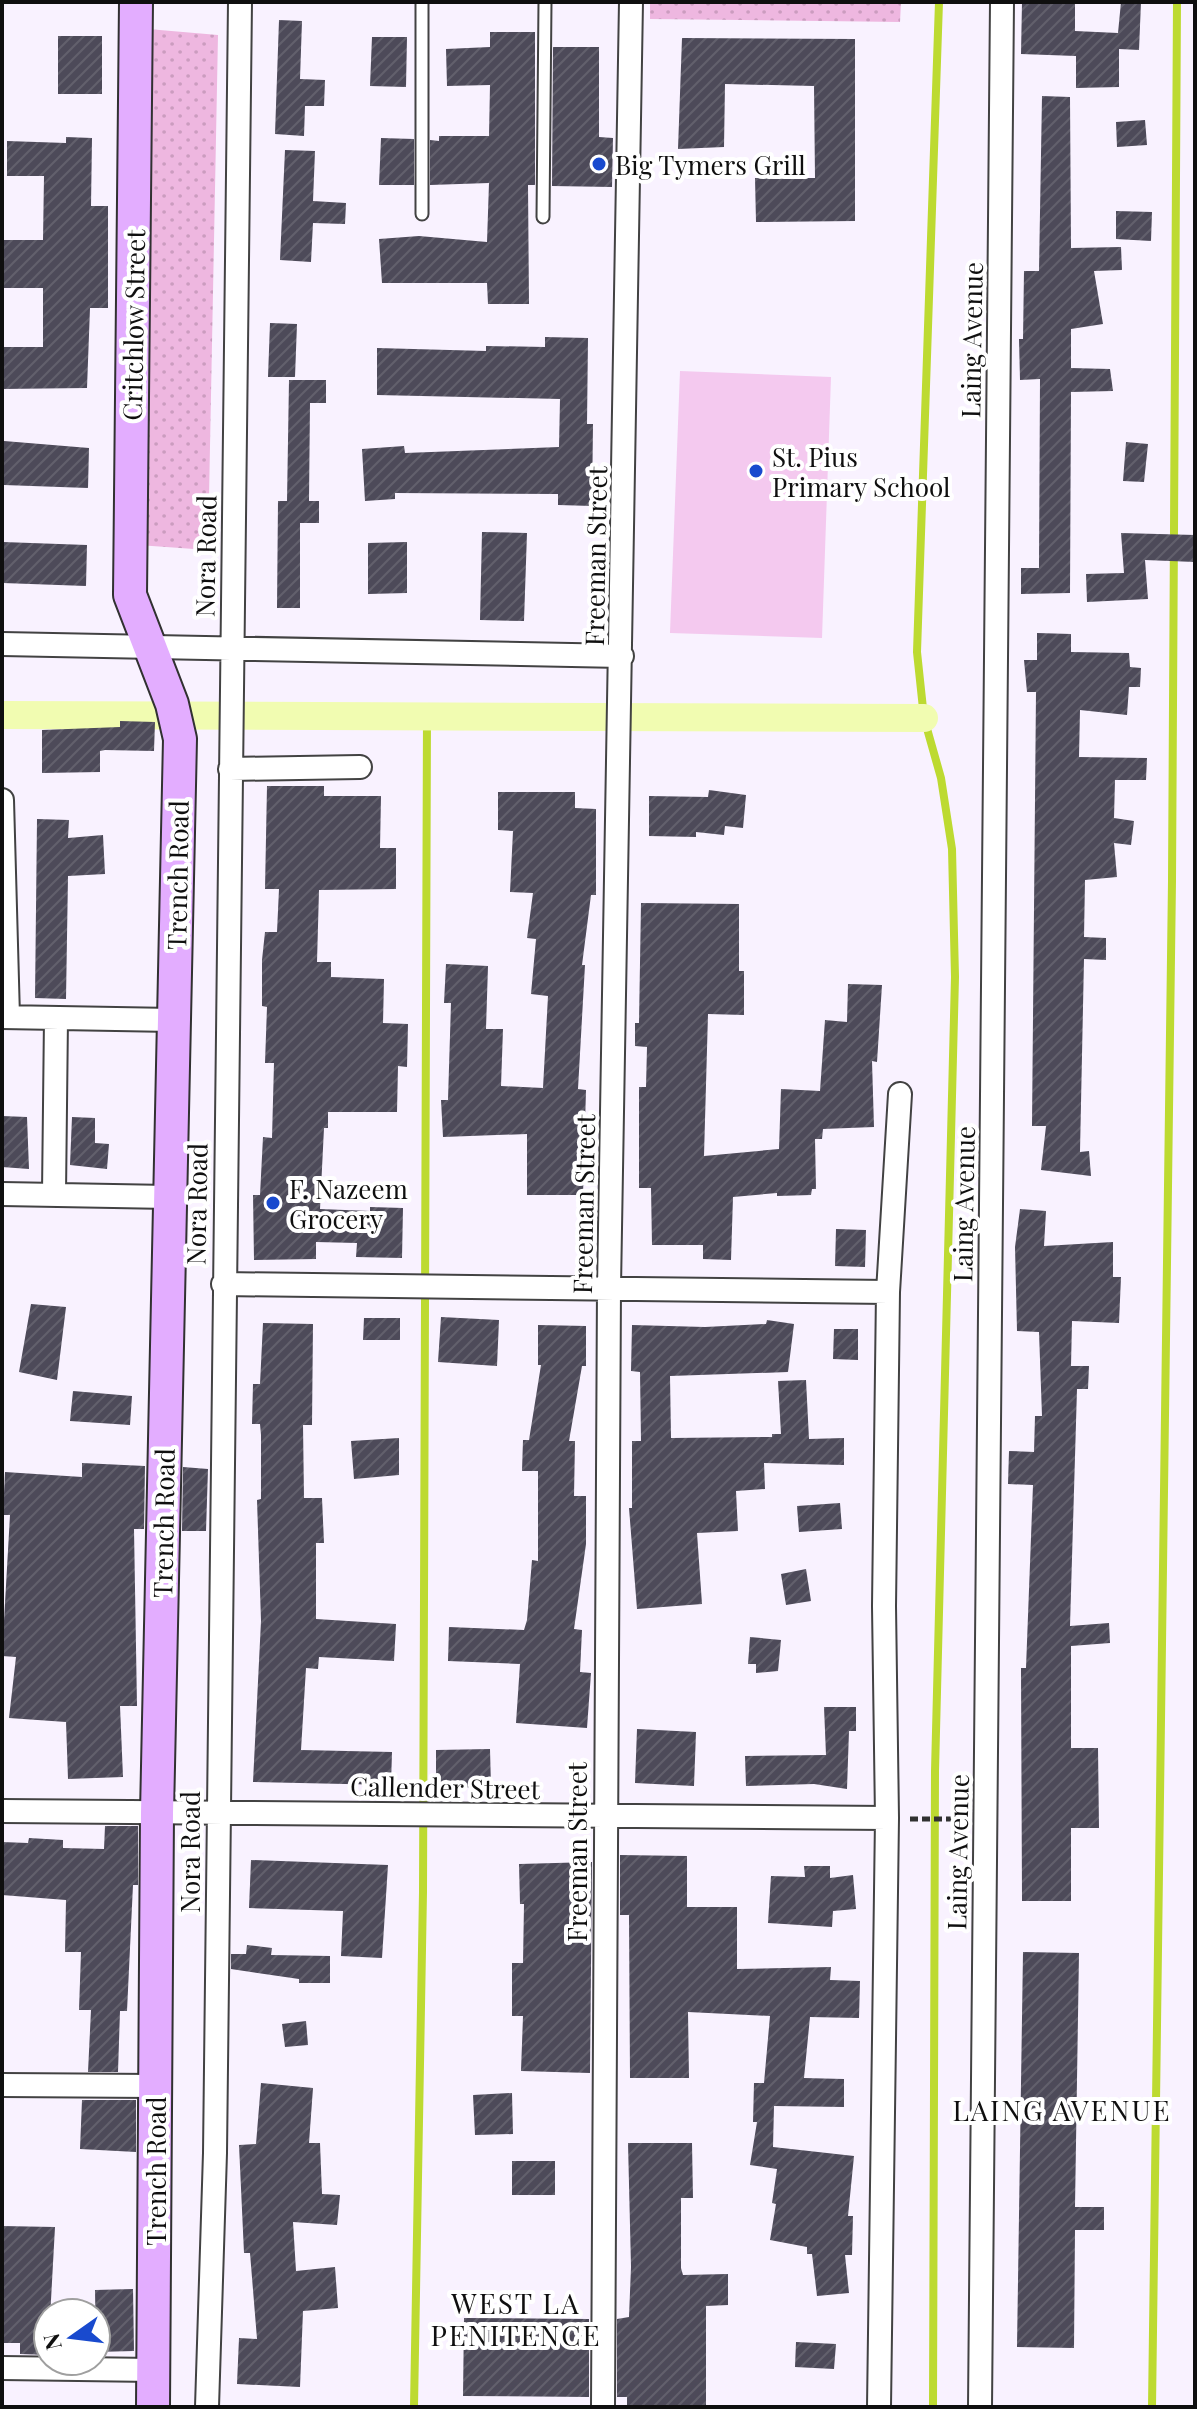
<svg xmlns="http://www.w3.org/2000/svg" width="1197" height="2409" font-family="'Playfair Display',serif">
<style>
.grass{fill:url(#grass-dots)}
.pitch{fill:#f4c9ef}
.lines{fill:none;stroke-linecap:round;stroke-linejoin:round}
.stream{stroke:#bdda31;stroke-width:8}
.canal{stroke:#f1fcb1;stroke-width:28}
.building{fill:url(#building-hatch)}
.lane-casing{stroke:#424242;stroke-width:15}
.street-casing{stroke:#424242;stroke-width:26}
.secondary-casing{stroke:#313131;stroke-width:36}
.path{stroke:#313131;stroke-width:5;stroke-dasharray:8 4;stroke-linecap:butt}
.lane{stroke:#fff;stroke-width:11}
.street{stroke:#fff;stroke-width:22}
.secondary{stroke:#e3adff;stroke-width:32}
.poi-dot{fill:#194ace;stroke:#fff;stroke-width:3}
.labels{text-anchor:middle;dominant-baseline:central;stroke-width:8;stroke-linejoin:round;paint-order:stroke}
.poi-label{font-size:26px;fill:#0f0f0f;stroke:#fff;text-anchor:start}
.street-label{font-size:26px;fill:#0f0f0f;stroke:#fff}
.neighbourhood-label{font-size:28px;letter-spacing:2px;fill:#0f0f0f;stroke:#fff}
</style>
<defs>
<pattern id="grass-dots" width="8" height="8" patternUnits="userSpaceOnUse" patternTransform="scale(2)"><rect width="8" height="8" fill="#eeb7e0"/><path d="M2 2h.1M6 6h.1" fill="none" stroke="#cb9cbf" stroke-width="1.8" stroke-linecap="round"/></pattern>
<pattern id="building-hatch" width="6" height="6" patternUnits="userSpaceOnUse" patternTransform="scale(2)"><rect width="6" height="6" fill="#4d4a59"/><path d="M-1 1l2-2M0 6l6-6M5 7l2-2" fill="none" stroke="#62606c"/></pattern>
</defs>
<rect width="100%" height="100%" fill="#f9f2ff"/>
<!-- grass -->
<path class="grass" d="M650,2H901L900,22L650,19Z
M148,29L218,35L208,550L138,545Z"/>
<!-- pitch -->
<path class="pitch" d="M680,371L831,377L822,638L670,633Z"/>
<g class="lines">
<!-- stream -->
<path class="stream" d="M414,2407L423,1892L427,716
M933,2407L935,1771L955,977L952,849L941,778L924,718L917,652L939,2
M1152,2407L1172,881L1177,2"/>
<!-- canal -->
<path class="canal" d="M2,715L924,718"/>
</g>
<!-- building -->
<path class="building" d="M1022,2H1075V31L1118,33L1121,2H1141L1139,50L1119,49V87L1076,88V56L1021,54Z
M279,20L302,21L300,79L325,80L324,106H305L304,136L275,134Z
M490,32H535V185H528L529,304H488L487,283H382L379,239L419,236L487,242L489,183L430,185V140L439,141V136H489L490,85L447,86L446,49L490,47Z
M58,36H102V94H58Z
M372,37H407L406,87L370,86Z
M682,38L855,39V221L756,222L755,178H815L814,86L725,84L724,147L678,149Z
M553,47H599V137L613,138L612,187L552,186Z
M1042,96L1070,97L1071,248L1121,247L1122,270L1094,271L1103,324L1071,329V368L1110,369L1113,391L1071,392L1070,593L1021,594V568H1039L1040,379L1020,380L1019,339H1023L1024,271H1039Z
M1145,120L1147,145L1117,147L1116,122Z
M66,137L92,138L91,206H108V308H90L87,388L2,389V347H43V288H2V240H43L44,176H7V141L66,143Z
M381,138L414,139V185H379Z
M285,150L315,151L313,201L346,203L345,224L313,223L311,262L280,260Z
M1116,211L1152,212L1151,241L1116,239Z
M270,323L297,324L295,377H268Z
M545,337L588,338L587,424H593L592,506L558,505V494L395,493V499L365,501L362,449L404,446L405,453L559,447L560,399L377,395V348L486,351V346L545,347Z
M289,380H326V403H310L309,501H319V523H300V608H277L278,501H287Z
M4,441L89,448L88,488L4,485Z
M1126,442L1148,444L1144,482L1123,481Z
M482,532L527,533L524,621L480,620Z
M1121,533L1195,535V562L1145,560L1148,599L1087,602L1086,574L1124,573Z
M3,542L87,545L86,586L3,583Z
M407,542V593L368,594V543Z
M1037,633L1071,634V652L1129,653L1130,667L1141,668L1140,687H1129L1127,715L1080,710L1079,757L1147,758L1146,780H1115L1114,818L1134,821L1131,845L1114,843L1117,877L1085,880L1084,937L1106,938V960L1084,959L1080,1152L1089,1151L1091,1176L1041,1170L1046,1126H1032L1036,692H1027L1024,660H1037Z
M120,721L155,722L154,751L105,750L100,751V772L42,773V730L120,727Z
M267,786H324V796H381L380,848H396V889L319,890L317,962H331V977L384,979L383,1023L408,1024L407,1067L398,1066L397,1112H328V1128H324L320,1209L370,1211V1207L403,1208L402,1258L356,1257L357,1243L316,1242V1259L254,1260L253,1195H260L263,1137L272,1138L274,1063H265L267,1007L262,1006V960L265,932H277L279,889H265Z
M709,790L746,795L743,828L725,826L724,835L696,832V837L649,836V796L708,797Z
M498,792H575V808L596,809V895H591L582,965H585L578,1089L586,1090L583,1195H527V1134L443,1137L441,1100H448L451,1003H444L446,964L488,966L486,1029H503L501,1086L543,1088L548,996L531,994L536,939L527,938L533,893L510,892L513,831L498,830Z
M37,819L69,820L68,838L103,835L105,874L68,876L66,999L35,998Z
M641,903L739,904V971H744V1015L708,1014L704,1156L779,1149L781,1089L820,1091L825,1020L847,1022L848,984L882,985L877,1062L872,1061L874,1127L823,1129L822,1139H815L816,1189H812L811,1195L777,1196V1193L733,1197L731,1260L703,1259V1245H652L651,1188H639V1087H646L647,1047L635,1046V1023H639Z
M2,1116L27,1117L29,1169L2,1167Z
M72,1117L95,1118V1143L109,1144L107,1169L70,1165Z
M1020,1209L1046,1211L1044,1246L1113,1242V1277H1121L1119,1323L1072,1321L1071,1366H1089L1088,1389H1077L1070,1626L1109,1623L1110,1643L1071,1646V1748H1098L1099,1828H1071V1901H1022L1021,1668H1026L1033,1485L1008,1484L1009,1451L1034,1452L1035,1416H1042L1039,1332L1017,1331L1015,1247Z
M836,1229L866,1230L865,1267L835,1266Z
M31,1304L66,1307L57,1380L19,1372Z
M441,1317L499,1320L497,1366L438,1362Z
M364,1318H400V1340H363Z
M767,1320L794,1324L788,1372L670,1376L671,1438L772,1437V1434H781L778,1381L806,1380L809,1439L844,1438V1465L764,1463L765,1489L736,1491L738,1531L697,1533L702,1604L637,1609L629,1508H632V1441H641L640,1372L631,1371L632,1325L705,1327L766,1324Z
M263,1323L313,1324L312,1425H303L304,1498H322L324,1543H316V1619L396,1624L394,1661L319,1657L318,1669L306,1668L301,1750L392,1752L391,1785L253,1782L261,1621L257,1500L261,1499V1435L260,1424H252L253,1384H260Z
M538,1325L586,1326V1366H582L569,1441H575L574,1496H586V1544L574,1629L582,1630L580,1672L591,1673L587,1728L516,1723L520,1664L448,1661L449,1627L524,1630L527,1620L532,1560L538,1561V1471H522L523,1440H529L541,1365H538Z
M834,1329H858V1360L833,1359Z
M73,1391L132,1396L130,1425L70,1421Z
M399,1438V1475L354,1479L351,1441Z
M82,1463L145,1466L144,1529H134L137,1706H120L123,1777L68,1779L66,1722L9,1718L16,1657L2,1656L10,1515H3L5,1472L82,1477Z
M183,1467L208,1469L206,1531H182Z
M840,1503L842,1529L799,1532L797,1506Z
M806,1569L811,1601L786,1605L781,1574Z
M750,1637L781,1640L778,1671L756,1673V1664H748Z
M824,1707H856V1731H849L847,1789L814,1784L746,1786L745,1756L826,1755Z
M637,1729L696,1732L694,1786L635,1783Z
M490,1749L491,1787L436,1788V1750Z
M105,1826H138V1885H133L127,2011H120L118,2072H88L91,2010H79L81,1952H65L66,1900L2,1895V1842L28,1843L29,1838L63,1840V1848L104,1849Z
M620,1855L687,1856V1907H737V1969L831,1967L830,1980L860,1981L859,2018L810,2017L804,2078L844,2079V2107L774,2106L773,2147L854,2156L848,2216H853L852,2255H845L849,2293L817,2296L812,2254H807V2247L770,2240L776,2204L772,2203L777,2169L750,2165L757,2122H753L754,2083H764L770,2016L688,2012L689,2078H630L629,1915H620Z
M251,1860L388,1865L382,1958L341,1956L343,1911L249,1908Z
M592,1862L590,2073L521,2071L523,2016H512V1963H523L524,1904H520L519,1864Z
M804,1866H830V1878L853,1875L856,1909L833,1911L832,1927L768,1923L771,1876L805,1877Z
M247,1945L272,1948L271,1955L330,1956V1983H299V1979L231,1969V1954H246Z
M1023,1952L1079,1953L1075,2207H1104V2230H1075L1074,2348L1017,2347Z
M306,2021L308,2045L285,2047L282,2024Z
M261,2083L313,2088L309,2143H320L322,2194L340,2195L337,2225L293,2222L296,2271L335,2267L338,2308L303,2311L300,2387L237,2384L239,2338L257,2339L250,2253H244L239,2145L256,2144Z
M512,2093L513,2134L475,2135L473,2095Z
M82,2100H136V2152L80,2149Z
M628,2143H692L693,2198H681V2268L683,2275L728,2274V2305L706,2306V2407H627V2397H617V2319L629,2317L631,2267Z
M512,2161H555V2195H512Z
M2,2226L55,2227L48,2355L20,2354V2343H2Z
M133,2289L134,2351L96,2352L95,2290Z
M464,2318L589,2319V2397L463,2396Z
M796,2342L836,2344L834,2369L795,2367Z"/>
<g class="lines">
<!-- lane casing -->
<g class="lane-casing">
<path id="lane" d="M422,214V2
M543,217L545,2"/>
</g>
<!-- street casing -->
<g class="street-casing">
<path id="street" d="M2,644L622,656
M230,769L360,767
M2,800L8,1017
M2,1017L173,1020
M54,1193L56,1018
M2,1194L169,1197
M223,1284L888,1292
M2,1811L887,1818
M2,2085L155,2086
M2,2368L154,2370
M207,2407L215,2153L240,2
M603,2407L609,1287L631,2
M879,2407L887,1818L884,1606L888,1292L900,1094
M980,2407L1002,2"/>
</g>
<!-- secondary casing -->
<g class="secondary-casing">
<path id="secondary" d="M136,2L130,595L172,704L180,739L157,1813L153,2407"/>
</g>
<!-- path -->
<path class="path" d="M910,1819H964"/>
<!-- lane -->
<use href="#lane" class="lane"/>
<!-- street -->
<use href="#street" class="street"/>
<!-- secondary -->
<use href="#secondary" class="secondary"/>
</g>
<!-- markers -->
<g class="poi-dot">
<circle cx="599" cy="164" r="8"/>
<circle cx="756" cy="471" r="8"/>
<circle cx="273" cy="1203" r="8"/>
</g>
<g class="labels">
<!-- poi labels -->
<g class="poi-label">
<text x="615" y="164">Big Tymers Grill</text>
<text x="772" y="456">St. Pius<tspan x="772" dy="30">Primary School</tspan></text>
<text x="289" y="1188">F. Nazeem<tspan x="289" dy="30">Grocery</tspan></text>
</g>
<!-- street labels -->
<g class="street-label">
<text transform="translate(133 325) rotate(-89)">Critchlow Street</text>
<text transform="translate(971 340) rotate(-89)">Laing Avenue</text>
<text transform="translate(205 556) rotate(-89)">Nora Road</text>
<text transform="translate(595 556) rotate(-89)">Freeman Street</text>
<text transform="translate(177 875) rotate(-89)">Trench Road</text>
<text transform="translate(196 1204) rotate(-89)">Nora Road</text>
<text transform="translate(583 1204) rotate(-89)">Freeman Street</text>
<text transform="translate(963 1204) rotate(-89)">Laing Avenue</text>
<text transform="translate(163 1523) rotate(-89)">Trench Road</text>
<text transform="translate(445 1787) rotate(1)">Callender Street</text>
<text transform="translate(189 1852) rotate(-90)">Nora Road</text>
<text transform="translate(576 1852) rotate(-90)">Freeman Street</text>
<text transform="translate(957 1852) rotate(-89)">Laing Avenue</text>
<text transform="translate(155 2171) rotate(-90)">Trench Road</text>
</g>
<!-- neighbourhood labels -->
<g class="neighbourhood-label">
<text x="1062" y="2109">LAING AVENUE</text>
<text x="516" y="2302">WEST LA<tspan x="516" dy="32">PENITENCE</tspan></text>
</g>
</g>
<!-- border -->
<rect width="1197" height="2409" fill="none" stroke="#0f0f0f" stroke-width="8"/>
<!-- north arrow -->
<g transform="translate(72 2337) rotate(256)"><circle r="38" fill="#ffffff" stroke="#9f9f9f" stroke-width="2"/>
<path d="M0-6L14 30L0 20L-14 30Z" fill="#194ace"/>
<text y="-12" font-size="22" font-weight="bold" text-anchor="middle" fill="#0f0f0f">N</text>
</g>
</svg>
